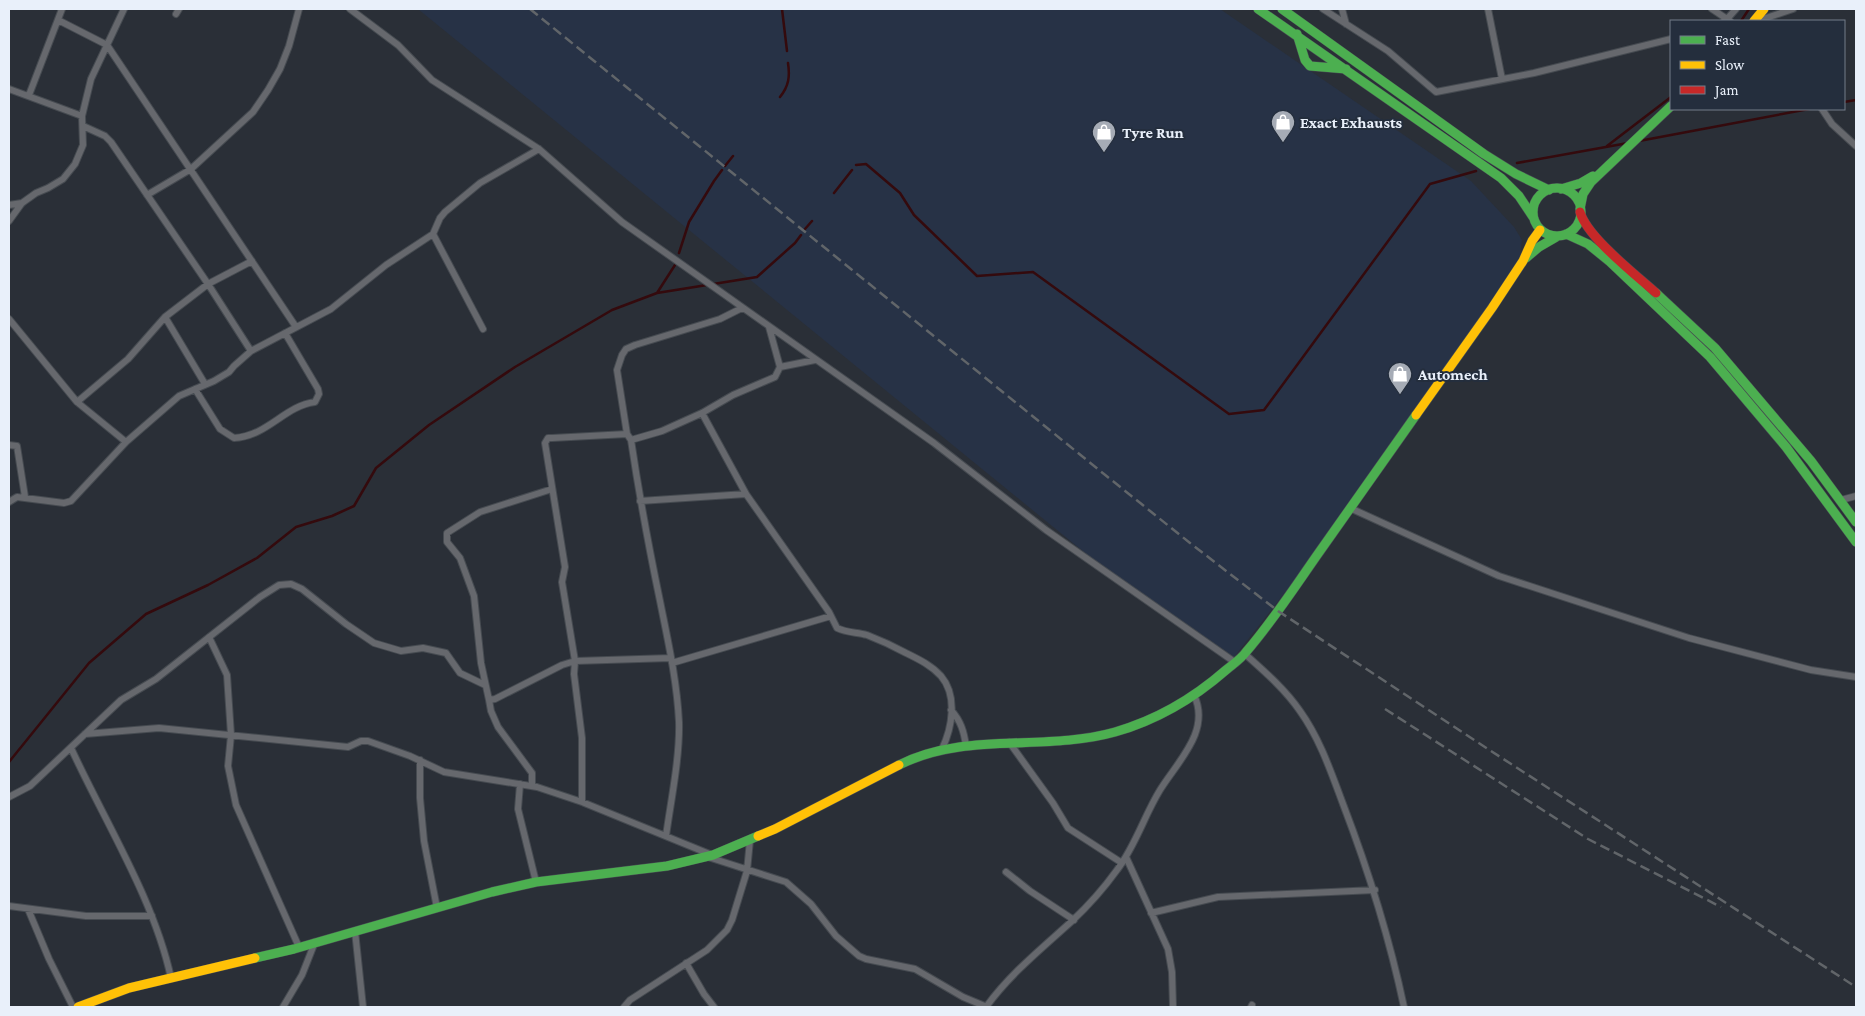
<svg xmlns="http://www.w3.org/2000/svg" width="1865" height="1016" font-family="'Crimson Pro',serif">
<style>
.built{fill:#273246}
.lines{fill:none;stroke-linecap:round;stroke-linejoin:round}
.stream{stroke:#340a0d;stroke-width:2.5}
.street-casing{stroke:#464b51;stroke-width:8}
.fast-casing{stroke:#464b51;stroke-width:10}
.slow-casing{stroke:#464b51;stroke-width:10}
.jam-casing{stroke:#464b51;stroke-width:10}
.street{stroke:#66686d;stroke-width:6}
.fast{stroke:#4caf50;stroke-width:9}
.slow{stroke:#ffc107;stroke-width:9}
.jam{stroke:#c62828;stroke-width:9}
.rail{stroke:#616569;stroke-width:2.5;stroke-dasharray:10 5;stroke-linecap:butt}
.labels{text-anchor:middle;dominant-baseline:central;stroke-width:4;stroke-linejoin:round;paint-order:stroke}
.poi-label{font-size:16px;font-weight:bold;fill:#e9f0fa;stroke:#242e3d;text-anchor:start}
</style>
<rect width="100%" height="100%" fill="#2a2f37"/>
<!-- built -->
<path class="built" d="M418,9H1220L1471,181L1514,227L1522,240L1520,256L1505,284L1302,571L1234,657L1095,561Z"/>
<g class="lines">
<!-- stream -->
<path class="stream" d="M782,9L787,51
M1741,21L1749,9
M780,97C789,86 790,76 788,63
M1844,102L1856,100
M1639,141L1809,109
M1607,146L1671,97
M1517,163L1628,143
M856,165L866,164L900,193L914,215L977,276L1033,272L1229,414L1264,410L1430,184L1476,171
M725,166L733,156
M834,193L852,170
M805,229L812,221
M679,253L689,222L714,181L722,170
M657,293L675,265
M9,762L89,663L146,614L208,585L257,558L296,527L332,516L354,506L376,468L429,425L515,367L612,310L657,293L757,277L795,243L801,235"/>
<!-- street casing -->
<g class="street-casing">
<path id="street" d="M350,9L398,45L432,80L539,149L622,222L934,443L1046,530L1236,663
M1323,9L1388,51L1436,92L1534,73L1671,39
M1342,9L1346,24
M1488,9L1502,79
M1712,9L1727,19L1724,21
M176,14L179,9
M58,20L107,45L296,327
M1760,20L1793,9
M1730,21L1727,19L1736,9
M9,89L82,116
M29,95L62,9
M1822,109L1832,124L1856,146
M83,126L105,136L111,142L208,284L251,351
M147,195L191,169L253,112L268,90L280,69L289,46L299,9
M9,205L22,203
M9,221L22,203L36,193L48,188L63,179L75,164L83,145L82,116L91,79L124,9
M433,234L483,329
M165,317L205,384
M9,319L77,402L126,442
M769,327L780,367
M195,389L220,429L234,438C268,436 284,406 315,402L319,394L318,389L285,333
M77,402L128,359L165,317L208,284L252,261
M702,413L746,494L829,612L837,628C847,633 857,632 867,635C880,640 893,646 906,653C918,659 931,665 941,676C958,696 952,728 942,749
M631,440L662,431L702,413L733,395L775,377L780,367L815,360
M9,445L17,446L25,497
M1841,500L1856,496
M640,501L746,494
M9,502L17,497L64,503L71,501L126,442L179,396L214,381L229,372L234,366L251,351L331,309L386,265L433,234L440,218L445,212L480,183L539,149
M1350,508L1499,576L1689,638L1811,670L1856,677
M209,637L227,675L231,735L228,766L236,805L299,947
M1245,654C1264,671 1285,689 1300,711C1320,739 1331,772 1343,804C1369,872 1389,936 1404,1007
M672,663L831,616
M489,700L481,663L474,596L460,558L447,542V533L480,512L552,489
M951,710C961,721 964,732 966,746
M85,734L159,728L348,747L361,741H368L410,756L444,772L537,787L582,802L712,855
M1009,742L1053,803L1068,828L1122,863
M71,748C105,822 154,899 171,978
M420,760V798L424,841L437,908
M520,784L518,809L536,882
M532,785V773L498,727L491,711L489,700L495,699L562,665L575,661L671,658
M9,797L30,786L121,700L156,679L260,597L279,585L291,584L302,589L346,624L374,643L401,651L423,648L446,653L460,673L485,685
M582,802V738L574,674L575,661L562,582L565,567L545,443L548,438H552L627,434
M666,836C671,800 680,757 679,722C677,681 668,641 660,601C649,548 639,494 631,440L627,434L617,370L622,355L626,349L635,345L720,319L742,308
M708,857L786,882L811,904L836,936L859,956L866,959L915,969L963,997L987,1007
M1126,857L1168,949L1172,972L1173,1007
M1006,872L1030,891L1074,920
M9,906L86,916H152
M28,909L49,959L73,1007
M1151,913L1218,897L1375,890
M355,931L363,1007
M686,963L704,994L714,1007
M283,1007L302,975L315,942
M624,1007L630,1000L707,950L727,930L732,920L747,871L750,840
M986,1007C1010,974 1041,949 1072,921C1088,906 1104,888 1117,870C1136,845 1144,816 1160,790C1178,761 1211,731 1194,695
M1251,1007L1252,1005"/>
</g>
<!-- fast casing -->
<g class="fast-casing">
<path id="fast" d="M1258,9L1501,178L1519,196L1533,217
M1282,9L1484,154L1516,174L1549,190
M1297,34L1305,60L1310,66L1346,69
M1533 212a24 24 0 1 1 48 0a24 24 0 1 1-48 0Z
M1561,189L1581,183L1593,176
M1580,209L1583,194L1591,182L1671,106
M1566,234L1588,244L1609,261L1710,357L1786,447L1856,542
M1526,258L1539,247L1558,236
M1656,293L1715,348L1811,461L1856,522
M899,765C967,731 1044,752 1115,732C1157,720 1194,698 1226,670C1233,664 1241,659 1246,652C1273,621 1296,585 1320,551C1352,506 1384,461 1416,415
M255,958L294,949L492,892L536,882L667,866L713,855L758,836"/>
</g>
<!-- slow casing -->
<g class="slow-casing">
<path id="slow" d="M1754,21L1764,9
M1416,415L1492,308L1523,261L1532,241L1540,230
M758,836L775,829L899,765
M78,1007L129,988L255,958"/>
</g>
<!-- jam casing -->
<g class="jam-casing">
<path id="jam" d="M1580,212C1587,237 1636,275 1656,293"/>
</g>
<!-- street -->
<use href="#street" class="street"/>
<!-- fast -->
<use href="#fast" class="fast"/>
<!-- slow -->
<use href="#slow" class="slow"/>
<!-- jam -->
<use href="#jam" class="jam"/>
<!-- rail -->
<path class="rail" d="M530,9L1104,474L1190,543L1278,611L1491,751L1856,987
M1385,709L1588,839L1721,907"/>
</g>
<!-- icons -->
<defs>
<g id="shop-pin" transform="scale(1.25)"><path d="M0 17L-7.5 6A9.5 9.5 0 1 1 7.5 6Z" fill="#a6acb6" stroke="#242e3d"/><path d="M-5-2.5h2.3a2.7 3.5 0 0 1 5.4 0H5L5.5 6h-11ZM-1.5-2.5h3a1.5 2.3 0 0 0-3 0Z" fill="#fff"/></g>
</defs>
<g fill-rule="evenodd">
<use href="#shop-pin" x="1283" y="122"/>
<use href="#shop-pin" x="1104" y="132"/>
<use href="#shop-pin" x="1400" y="374"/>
</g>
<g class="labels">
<!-- poi labels -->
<g class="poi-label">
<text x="1300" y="122">Exact Exhausts</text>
<text x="1122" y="132">Tyre Run</text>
<text x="1418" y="374">Automech</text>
</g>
</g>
<!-- border -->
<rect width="1865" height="1016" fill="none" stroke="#e9f0fa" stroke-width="20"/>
<!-- legend -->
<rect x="1670" y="20" width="175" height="90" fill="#242e3d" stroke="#737c89"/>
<rect x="1680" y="36" width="25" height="8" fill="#4caf50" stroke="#737c89"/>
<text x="1715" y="45" font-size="15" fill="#e9f0fa">Fast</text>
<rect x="1680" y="61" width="25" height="8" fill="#ffc107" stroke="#737c89"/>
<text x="1715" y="70" font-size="15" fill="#e9f0fa">Slow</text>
<rect x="1680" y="86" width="25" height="8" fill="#c62828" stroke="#737c89"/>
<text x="1715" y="95" font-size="15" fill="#e9f0fa">Jam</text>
</svg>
